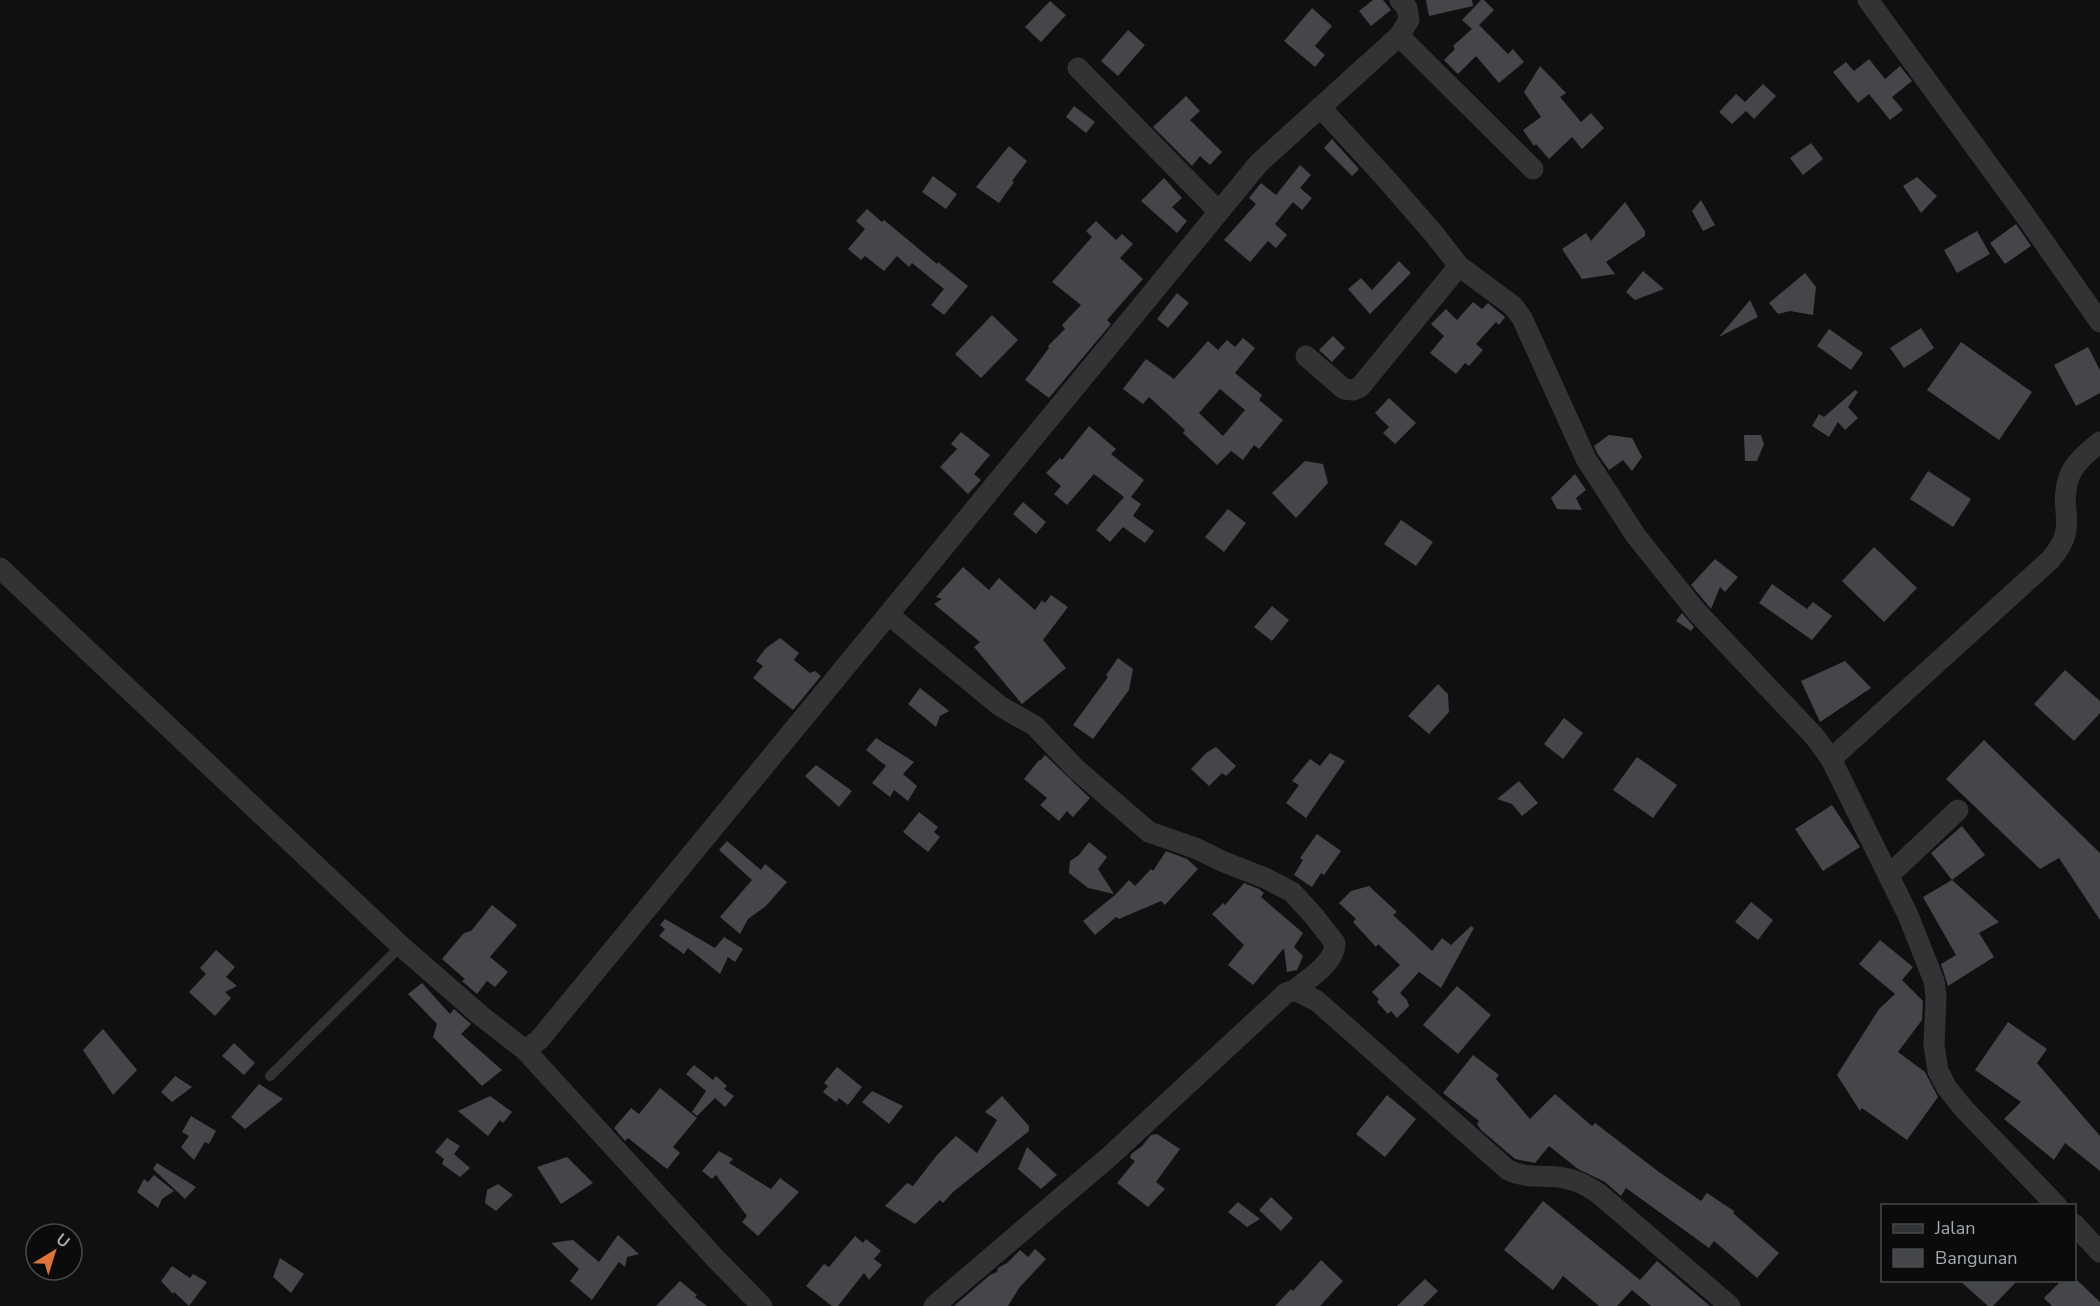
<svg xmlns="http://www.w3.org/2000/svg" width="2100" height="1306" font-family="'Nunito Sans',sans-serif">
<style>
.building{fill:#444649;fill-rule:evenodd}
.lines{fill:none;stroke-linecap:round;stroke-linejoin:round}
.lane{stroke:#313335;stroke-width:10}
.street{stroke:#313335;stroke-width:21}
</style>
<rect width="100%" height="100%" fill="#101011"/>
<!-- building -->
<path class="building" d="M1373,0H1383L1391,10L1371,26L1359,11Z
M1426,0H1472L1473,6L1429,16Z
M1481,0H1484L1494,10L1479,25L1508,54L1513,49L1524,62L1499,83L1476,56L1458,74L1444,60L1455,49L1453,46L1472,29L1462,20Z
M1050,1L1066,15L1041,42L1025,27Z
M1312,8L1332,26L1315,46L1325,55L1315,67L1284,41Z
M1128,30L1145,45L1118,76L1101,61Z
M1869,59L1885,79L1900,66L1912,81L1892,97L1903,110L1890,120L1869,94L1858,103L1833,72L1846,62L1854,71Z
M1540,66L1566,93L1560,97L1581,122L1591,113L1604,128L1582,149L1572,137L1549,159L1536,144L1534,146L1523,130L1541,117L1524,92Z
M1763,84L1776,96L1754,119L1746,111L1732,124L1719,112L1736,94L1745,102Z
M1186,96L1200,111L1190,120L1222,152L1210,165L1200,156L1192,166L1153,127Z
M1074,106L1095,122L1086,133L1066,117Z
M1332,139L1359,169L1352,176L1324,148Z
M1811,143L1823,159L1803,175L1790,158Z
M1009,146L1027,161L1012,181L1014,182L999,203L976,187Z
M1300,165L1311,175L1300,188L1312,198L1302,210L1293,202L1275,224L1287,235L1276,248L1268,241L1250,262L1224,240L1256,204L1249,198L1261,183L1276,195Z
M933,176L957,194L946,209L922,192Z
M1917,177L1937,196L1921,213L1903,186Z
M1164,178L1182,198L1172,207L1187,221L1177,233L1141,201Z
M1701,200L1715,225L1703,231L1692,211Z
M1625,202L1645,231V236L1606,262L1615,274L1582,279L1562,249L1586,233L1591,241Z
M867,209L882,222L884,220L937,264L938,262L968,286L944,315L931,305L944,289L912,263L909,267L897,256L884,271L865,256L861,260L848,249L865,229L856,221Z
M1096,221L1116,240L1122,234L1133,244L1120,258L1143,279L1107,320L1111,324L1049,398L1025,380L1049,348L1048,346L1065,329L1062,325L1081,305L1052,282L1092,237L1086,231Z
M2016,224L2031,246L2005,264L1990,243Z
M1977,231L1990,254L1957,273L1944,250Z
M1399,261L1411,273L1370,314L1348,289L1361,278L1372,290Z
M1643,271L1664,289L1635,300L1626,292Z
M1805,273L1816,287L1813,315L1790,311L1778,314L1769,303Z
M1177,293L1189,303L1168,328L1157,319Z
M1750,300L1758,317L1719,337Z
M1473,302L1482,309L1488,303L1505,317L1499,325L1496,322L1476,344L1483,350L1469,366L1465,363L1456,374L1430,353L1444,336L1431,324L1446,309L1457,320Z
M992,315L1018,340L981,378L955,354Z
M1921,328L1934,348L1904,368L1890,348Z
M1829,329L1863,353L1851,370L1817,346Z
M1333,336L1345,348L1332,362L1319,350Z
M1243,338L1255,348L1235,373L1262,395L1259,400L1283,420L1259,449L1254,445L1243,460L1231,451L1217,465L1183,433L1185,430L1149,397L1143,404L1123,389L1146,359L1174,379L1208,341L1218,350L1227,340L1235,347ZM1220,389L1245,410L1223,436L1199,413Z
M1961,342L2032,392L1999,440L1927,390Z
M2088,347L2100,370V393L2076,406L2054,365Z
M1855,390L1858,392L1848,407L1858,418L1845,430L1838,422L1829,437L1812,426L1819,414L1824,417Z
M1389,398L1416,423L1395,444L1383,433L1389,427L1375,413Z
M1089,426L1116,449L1111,454L1144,480L1131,497L1141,504L1133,516L1154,531L1145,543L1123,527L1110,542L1096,530L1124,497L1094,474L1067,505L1054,494L1061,486L1046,473L1060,458L1062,460Z
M961,432L990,455L974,474L981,480L968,494L940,467L957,449L951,444Z
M1609,435L1632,438L1642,457L1632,471L1623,460L1609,470L1597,453L1594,446Z
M1744,435H1761L1764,444L1757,461H1745Z
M1305,461L1323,464L1328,483L1296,518L1272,493Z
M1928,471L1971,499L1953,527L1910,499Z
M1575,474L1586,490L1576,498L1582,510L1557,509L1551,498Z
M1023,502L1046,522L1036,534L1013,514Z
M1228,509L1246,523L1224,552L1205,537Z
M1401,520L1433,542L1416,566L1384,544Z
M1874,547L1917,588L1884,622L1842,581Z
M1715,559L1738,577L1725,592L1720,587L1711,609L1691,585Z
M963,567L989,590L999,578L1035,610L1042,600L1045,603L1051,595L1068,607L1043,640L1066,668L1022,704L974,647L980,642L934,604L942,599L936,597Z
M1772,584L1807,609L1813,602L1832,616L1812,640L1759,603Z
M1272,606L1289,620L1272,641L1254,627Z
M1682,613L1694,627L1691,631L1676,621Z
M780,638L799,653L794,660L810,673L815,671L821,676L793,710L753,678L763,666L756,661L766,648Z
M1118,658L1133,669L1129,690L1093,739L1073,725L1108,677L1106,675Z
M1845,661L1871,688L1820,722L1801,681Z
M2065,670L2100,701V713L2074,741L2034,704Z
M1438,684L1448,694L1449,712L1429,734L1408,716Z
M920,688L949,711L940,716L936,727L908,704Z
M1564,718L1583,733L1563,759L1544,744Z
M876,738L914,762L903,774L917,786L908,801L894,790L890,797L872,783L886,766L866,750Z
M1984,740L2100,853V920L2059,858L2040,869L1946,779Z
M1216,747L1236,766L1226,776L1222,773L1209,786L1191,769L1206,753Z
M1330,753L1345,761L1306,818L1286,803L1299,785L1292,781L1310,759L1320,766Z
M1045,755L1090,798L1073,817L1067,811L1059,821L1040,805L1047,798L1024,779L1039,760L1040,761Z
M1637,757L1677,785L1653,818L1613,790Z
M816,765L852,791L839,807L805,776Z
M1519,781L1538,803L1522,816L1512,804L1497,799Z
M1832,805L1860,847L1823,871L1795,829Z
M919,812L938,827L934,832L940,837L928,852L903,832Z
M1962,826L1985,855L1952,880L1931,853Z
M1317,834L1341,851L1324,875L1321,873L1312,887L1294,875L1303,860L1300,858Z
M727,841L761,870L765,864L787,882L766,906L748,919L740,934L720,917L752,880L719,850Z
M1089,842L1107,857L1098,869L1114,894L1088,888L1069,873L1070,861L1079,855Z
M1166,851L1187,859L1198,869L1165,905L1161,901L1119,919L1116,917L1095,935L1083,921L1115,895L1129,880L1135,886L1151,869L1153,871Z
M1952,880L1999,922L1979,933L1994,957L1948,986L1941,964L1956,955L1923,897Z
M1244,883L1259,889L1264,893L1261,897L1303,933L1294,947L1303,956L1297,970L1287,972L1284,948L1253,985L1228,965L1244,945L1212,914L1223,903L1225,905Z
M1369,886L1397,912L1393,915L1432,951L1442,938L1451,945L1471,926L1474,928L1441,988L1419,972L1400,993L1407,1000L1409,1006L1397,1018L1391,1011L1388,1014L1377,1002L1379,999L1372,992L1400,965L1378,944L1376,947L1353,922L1356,919L1339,903L1351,891Z
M1751,902L1773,920L1758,940L1735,922Z
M492,905L517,925L490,957L508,972L495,987L487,981L477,994L462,981L465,979L442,959L464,933L471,931Z
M665,919L715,948L724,937L743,949L735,962L728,957L720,974L688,948L684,954L659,936L665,929L660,925Z
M1880,940L1913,967L1902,980L1923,1001L1922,1020L1898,1052L1925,1072L1938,1097L1907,1140L1862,1108L1860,1111L1837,1075L1879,1009L1895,994L1859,964Z
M216,950L235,967L226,977L237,986L225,992L231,998L215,1016L189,992L206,974L200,968Z
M422,983L450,1014L454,1009L471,1024L461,1034L502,1070L482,1086L433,1037L437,1024L408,994Z
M1457,986L1491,1015L1458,1054L1423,1025Z
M2008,1022L2047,1049L2037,1063L2100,1136V1171L2065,1143L2054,1160L2004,1119L2021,1102L1975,1070Z
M103,1029L137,1070L113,1095L83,1050Z
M234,1043L255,1063L244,1075L222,1056Z
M1473,1055L1499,1075L1496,1079L1530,1119L1555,1094L1592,1126L1595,1123L1659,1172L1701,1201L1707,1193L1734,1211L1733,1213L1779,1253L1757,1278L1714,1241L1709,1248L1626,1188L1621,1196L1605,1182L1578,1169L1549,1146L1535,1163L1515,1159L1481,1130L1477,1124L1479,1121L1443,1093Z
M694,1065L713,1080L716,1076L727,1086L724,1089L734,1096L725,1107L715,1098L697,1116L692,1112L706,1091L686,1074Z
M837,1067L862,1087L848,1105L839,1098L836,1102L823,1092L828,1086L824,1083Z
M175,1076L192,1087L172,1102L161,1092Z
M259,1084L283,1099L245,1129L231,1117Z
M660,1088L697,1118L673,1147L680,1153L667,1169L628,1138L625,1141L614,1128L631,1108L639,1114Z
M872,1091L903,1106L889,1124L862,1102Z
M1387,1095L1416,1119L1385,1157L1356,1134Z
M490,1096L512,1112L503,1123L500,1120L488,1136L458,1111Z
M1002,1096L1029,1126V1131L953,1192L943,1203L940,1200L915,1224L885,1206L907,1183L913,1186L937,1155L956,1136L977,1153L997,1120L985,1112Z
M191,1116L216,1131L209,1144L205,1142L194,1160L181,1147L189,1136L182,1132Z
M1157,1134L1180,1149L1156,1182L1165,1189L1148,1207L1117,1183L1135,1161L1130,1158L1131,1154L1142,1146L1151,1135Z
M447,1138L460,1146L454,1154L470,1168L460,1177L442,1164L444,1159L435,1152Z
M1027,1147L1057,1175L1041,1189L1018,1169Z
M719,1151L733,1159L729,1163L771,1189L780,1178L799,1192L758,1236L742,1222L747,1216L716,1175L712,1179L702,1171Z
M567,1157L593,1183L561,1204L537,1167Z
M157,1163L196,1187L185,1199L153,1169Z
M154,1175L174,1191L162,1199L158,1208L137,1192L144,1179L148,1182Z
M498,1184L513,1195L496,1211L485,1203L487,1190Z
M1271,1197L1293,1218L1281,1231L1259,1210Z
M1543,1201L1640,1280L1657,1261L1710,1306H1651L1632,1290L1617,1306H1599L1563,1276L1553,1290L1504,1250Z
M1238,1202L1260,1219L1247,1227L1228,1212Z
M618,1235L639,1254L627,1257L625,1267L619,1262L592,1300L570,1281L579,1269L551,1243L573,1240L599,1262Z
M855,1236L863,1243L866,1239L881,1251L874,1259L882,1265L869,1280L864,1273L838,1306H832L806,1286L824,1264L829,1267Z
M1035,1249L1046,1259L1019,1288L1008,1306H954L990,1275L997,1272L998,1268L1007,1263L1020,1250L1028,1257Z
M280,1258L304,1274L291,1293L273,1277Z
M1321,1260L1343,1281L1320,1306H1275L1291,1289L1293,1291Z
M172,1266L190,1278L193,1274L207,1282L189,1306L174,1292L173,1294L161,1281Z
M1425,1279L1438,1291L1423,1306H1397Z
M680,1281L697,1295L695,1297L707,1306H656Z
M1960,1281H2017L1993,1306H1988Z
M2061,1281H2078L2100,1302V1306H2052L2044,1298Z"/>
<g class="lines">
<!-- lane -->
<path class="lane" d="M270,1076L401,946"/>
<!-- street -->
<path class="street" d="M1868,0L2022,211L2100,322
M1399,36L1533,169
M1078,68L1219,212
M1320,107L1388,181L1434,234L1459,266L1513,306L1522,318L1586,459L1636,536L1696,611L1815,737L1831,759L1908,915L1934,981L1936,996L1934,1045L1938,1071L1947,1088L1964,1109L2057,1206
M1306,356L1344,389L1353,390L1360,387L1459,266
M0,568L401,946L480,1015L525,1050L539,1040L1259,163L1399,36L1409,20L1407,8L1400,0
M889,615L1000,706L1035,726L1076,769L1149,832L1195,848L1224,862L1265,878L1292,892L1313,915L1335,943C1335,963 1309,978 1295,990
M1831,759L2050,560C2081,525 2057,512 2069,477C2074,463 2089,451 2100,442
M1889,875L1958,810
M525,1050L715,1258L762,1306
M2074,1224L2100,1252
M934,1306L1110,1156L1286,993L1295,990L1317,1001L1508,1170C1529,1180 1543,1174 1564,1178C1577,1180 1587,1186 1598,1193L1730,1306"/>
</g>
<!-- legend -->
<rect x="1881" y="1204" width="195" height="78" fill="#0b0b0c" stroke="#474b4e" stroke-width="1.5"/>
<rect x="1893" y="1224" width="30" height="9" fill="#313335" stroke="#474b4e" stroke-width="1.5"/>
<text x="1935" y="1234" font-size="18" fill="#a2abb0">Jalan</text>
<rect x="1893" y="1249" width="30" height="18" fill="#444649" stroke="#474b4e" stroke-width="1.5"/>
<text x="1935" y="1264" font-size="18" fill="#a2abb0">Bangunan</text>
<!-- north arrow -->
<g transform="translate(54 1252) rotate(38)"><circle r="28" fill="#0b0b0c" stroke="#474b4e" stroke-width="1.5"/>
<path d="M0-4.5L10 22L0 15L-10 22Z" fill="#de743b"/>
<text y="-9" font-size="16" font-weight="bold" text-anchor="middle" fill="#a2abb0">U</text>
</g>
</svg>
